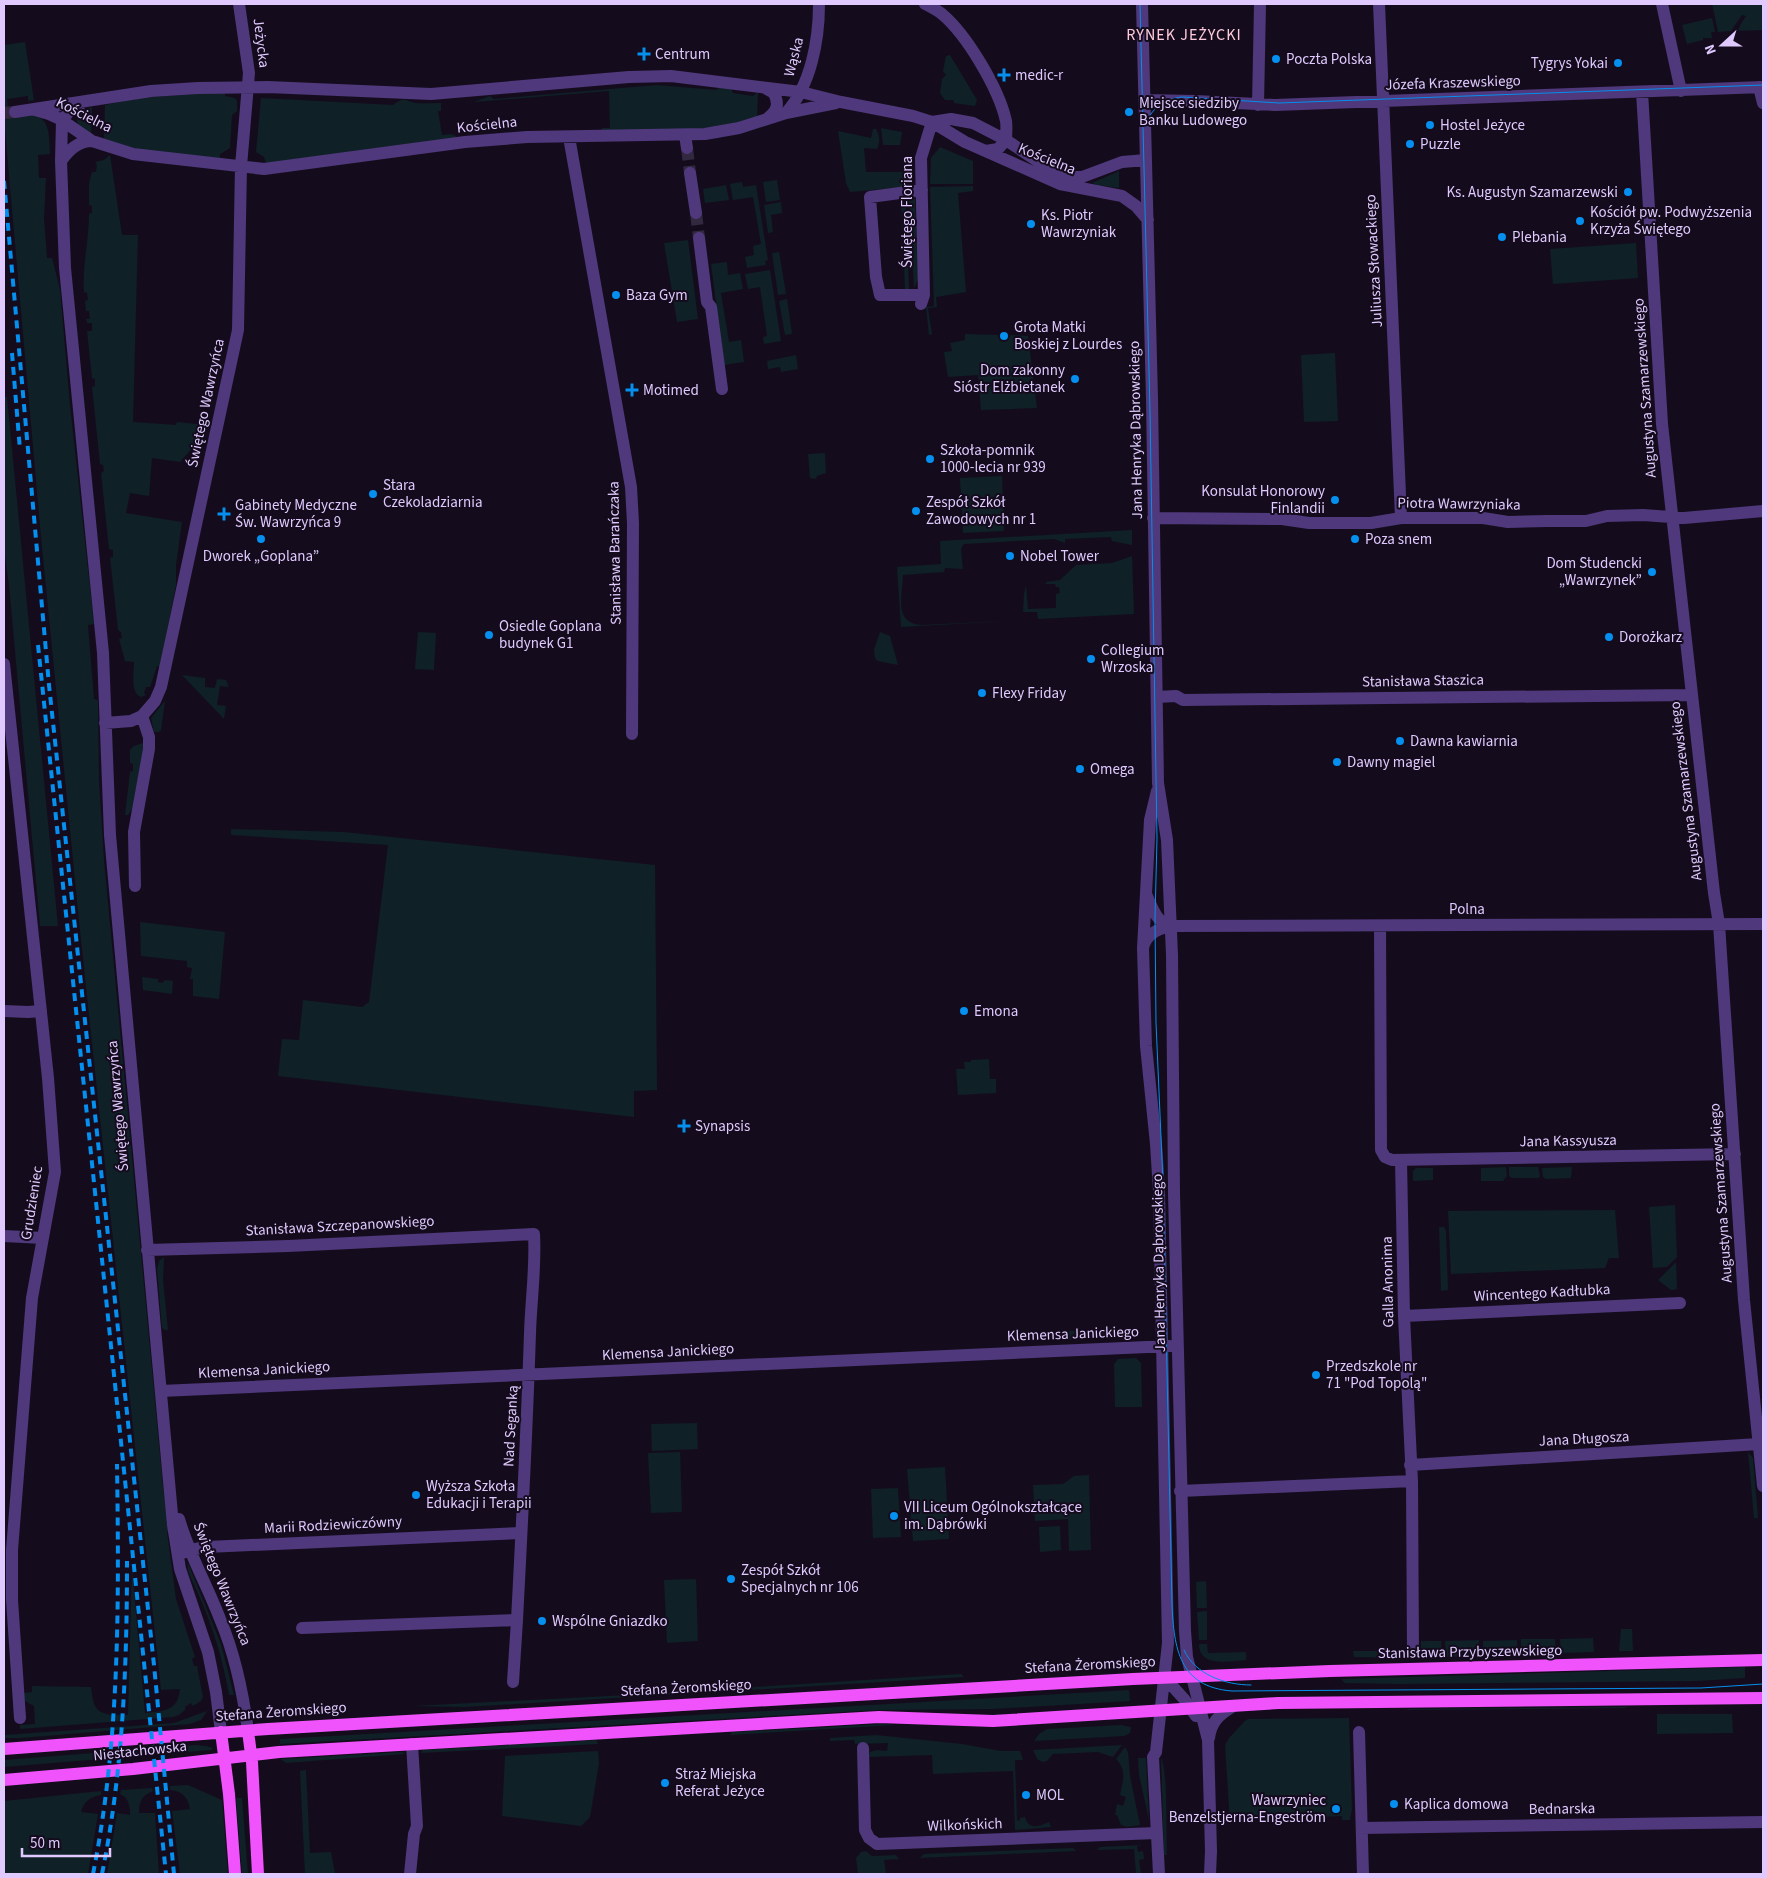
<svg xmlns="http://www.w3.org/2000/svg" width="1767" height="1878" font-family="'Source Sans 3',sans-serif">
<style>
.green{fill:#0f2027}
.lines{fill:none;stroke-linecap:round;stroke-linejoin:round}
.minor-tunnel{stroke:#32283f;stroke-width:12;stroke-dasharray:12 6;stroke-linecap:butt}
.minor{stroke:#4f387b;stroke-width:12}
.major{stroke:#f053fb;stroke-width:12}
.tram{stroke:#058fee;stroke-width:1}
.rail{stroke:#058fee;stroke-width:4;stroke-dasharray:8 6;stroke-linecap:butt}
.poi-dot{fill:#058fee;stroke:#140c1d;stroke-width:2}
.labels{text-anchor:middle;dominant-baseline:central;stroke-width:4;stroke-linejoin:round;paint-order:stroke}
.street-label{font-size:15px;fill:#dfc9fe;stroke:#140c1d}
.poi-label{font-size:15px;fill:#dfc9fe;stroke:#140c1d;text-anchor:start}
.neighbourhood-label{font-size:16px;letter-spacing:1px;fill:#fecbdc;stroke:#140c1d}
</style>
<rect width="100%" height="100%" fill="#140c1d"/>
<!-- green -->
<path class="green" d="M1712,4H1763V30L1736,31L1746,16L1742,15L1731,31L1718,32Z
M1712,18L1715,32H1711L1712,38H1703V40L1687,44L1682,25Z
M25,42L34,100L28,101V96L7,99L9,115C46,113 49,118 50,154L38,155L39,178H46L44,218L47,258H52L60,289L70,405L94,624L88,625L94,699L98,700L99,781L104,860L163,1487L169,1531L167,1532L176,1599L195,1657L192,1659L194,1666H197L203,1697L201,1701L193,1706L191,1703L185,1707V1710L179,1715L173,1717L20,1729V1725L35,1724L34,1706L25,1701L23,1693L32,1692V1686L91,1687C92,1692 92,1698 94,1704C99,1717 117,1715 128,1715L132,1569L145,1713C164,1711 178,1711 180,1689L161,1690L79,921L41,537L4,119V45Z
M950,55L977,100L975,106L954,103V100H945L940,93L942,79L946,75L943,71L946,56Z
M657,85L716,90L720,87L731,88L733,93L753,96L758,92L757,117C709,133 653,132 602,132V128H610L609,91L474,102L490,96L494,99Z
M225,92V96L235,98L237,101V111L232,115L230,148L220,154V160L132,149L104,141L105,105L138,98Z
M261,98L393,105C406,96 404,101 416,103C424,104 433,103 441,103V111H438L442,135L451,134L456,136L454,139L266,163L264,157L256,152Z
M92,107L91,134L78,125L77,119L81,111Z
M881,128L902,132L900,145H883Z
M873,129H876C880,135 880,142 877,149L864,148L866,172H904L905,187L850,192L846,183L838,131L871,138Z
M940,147L973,161V184H930L931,158Z
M110,155L122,235H138L133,422L176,425L177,422L206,425L204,440L195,445L180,462L152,458L149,496L130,493L126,513L182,522L176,565V585L160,667L157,666L150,687H146L144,693L146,695L141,697C130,693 134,672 134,662L125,661L119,639L122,638L121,632L118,630L110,558L113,557V550L109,549L101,473L104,471L103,465L100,464L92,387L95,386V379L92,378L87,331H92V323H87L86,319H90L89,311H86L85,301L88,300L87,293L84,292C82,267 89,240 89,214L92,213V206L89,205V184L92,172H96L97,165L95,162L104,160Z
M1119,171V188L1097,185L1092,183Z
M777,180L780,200L766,202L763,182Z
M742,182L743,187L756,185L768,260L765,261L766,265L747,268L745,257L754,255L753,246L761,244L753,197L733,200L730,184Z
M726,185L729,200L705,203L703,189Z
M973,186V191L958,193L966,292L936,297L937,307L928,308L932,334L929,335L926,307L934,306L930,187Z
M909,199H915L918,279L914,289Z
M901,200L906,208L909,290L905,289Z
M781,202L782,213L771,215L773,232L768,233L764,205Z
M688,240L698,319L677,322L664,243Z
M1636,243L1638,278L1553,284L1550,249Z
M779,252L786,294L778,295L772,253Z
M727,262L728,275L740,273L743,289L721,293L729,342L741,340L744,362L724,365L711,264Z
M770,270L781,341L764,344L763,337L767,336L760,287L748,289L745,274Z
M787,299L792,334L785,335L779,301Z
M965,334L1000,335L1004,339L1008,335L1028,336L1037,408L981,410L978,375L948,377L944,352L952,351L950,343L965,340Z
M1335,353L1338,421L1304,422L1301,355Z
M796,355L798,369L781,372L780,367L768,369L767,361Z
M4,397H7L58,926H40L9,585L4,549Z
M825,453L826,473L817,476L816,479L810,478L808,454Z
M1002,476L1004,531L963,533L960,478Z
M1132,530V545L1112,541L1111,537L1065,539V543L1054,539L964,544L961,549L963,569L945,568L944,572L903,575C903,594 892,623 922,625L1027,620L901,627L897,567L941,564L940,541Z
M1132,556L1134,614L1038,619L1037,612H1023L1024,594L1026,585L1028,609L1056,608V594L1060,593L1059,587H1056L1055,584H1046V582L1060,580L1076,565L1112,563Z
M418,632L436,633L434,670L415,669Z
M880,632L890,636L898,665L878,661L875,658L874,650Z
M182,675L205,678V687L215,688L217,679L226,680L229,687L220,686L217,705L226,706L224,719Z
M165,701L161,730L159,732H154L151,718Z
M143,743V752L132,809L128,815H125L130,772L133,771V764L130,763V750L134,746Z
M231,829L344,832L655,865L657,1090L634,1091V1117L278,1076L282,1039L299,1040L303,1000L362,1007L369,1002L388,845L231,835Z
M140,922L225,932L219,999L193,996V979H190L192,968L187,967V961L141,956Z
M142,977L158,979V982L163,983L164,980L173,981L172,994L143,990Z
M989,1059L990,1079H996V1093L958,1095L956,1069H965L964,1062H971V1060Z
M1506,1167L1507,1176L1503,1181H1481V1168Z
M1509,1167H1538L1540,1176L1538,1178H1512L1509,1176Z
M1572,1167L1571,1178L1546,1179L1543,1177L1542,1168Z
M1416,1168H1433V1180L1413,1181V1171Z
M1675,1205L1677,1257L1667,1267L1653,1268L1649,1207Z
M1615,1210L1619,1258H1609L1605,1268L1451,1274L1448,1211Z
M1439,1227H1444L1446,1231L1448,1290L1441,1291Z
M164,1257L163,1280L168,1330H165L162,1328L157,1269L159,1261Z
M1676,1262L1677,1289L1671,1290L1658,1280Z
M1138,1329V1332L1133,1338L1101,1339L1095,1330Z
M1087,1330V1334L1084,1339L1054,1340L1051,1338L1050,1332Z
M1136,1358L1141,1363L1142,1407H1115L1114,1364L1118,1359Z
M697,1423L698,1449L652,1451L651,1424Z
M680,1452L682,1512L651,1513L648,1453Z
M1748,1452L1753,1458L1758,1518H1754Z
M945,1467L949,1539L913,1541L907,1469Z
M1089,1475L1091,1550L1069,1551L1068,1519L1035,1521L1033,1485L1063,1484L1074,1476Z
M898,1488L901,1537L873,1538L871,1489Z
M1060,1526L1061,1550L1040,1552L1039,1527Z
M188,1563L221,1644L234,1695H229C223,1659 212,1624 197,1591C194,1583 186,1572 188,1563Z
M696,1579L698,1641L667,1643L664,1580Z
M1206,1581L1207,1608H1197L1196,1582Z
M1207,1611V1640H1199L1197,1612Z
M1621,1629H1632L1633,1651H1619Z
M1593,1638L1594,1652L1561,1653L1560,1639Z
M1521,1639H1555L1556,1654L1521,1655Z
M1479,1640V1656L1446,1657L1445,1641Z
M1517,1640V1655L1483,1656V1641Z
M1421,1641H1441L1442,1657H1422L1421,1655Z
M1199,1644H1207L1208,1653L1246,1652V1660C1230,1661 1199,1668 1199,1644Z
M1404,1651V1658L1354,1657L1353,1651Z
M1745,1667V1678L1697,1681L1398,1684L1345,1683L1341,1679Z
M961,1674L964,1677L465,1707L413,1706L628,1695Z
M1129,1690L1130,1701L993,1709L878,1710L280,1744V1739Z
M1625,1707L1627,1708L1408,1710L1407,1709Z
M207,1711L201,1720L190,1724L21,1738H4V1735L174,1723Z
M1657,1714H1732L1733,1733L1657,1734Z
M1349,1718L1352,1809L1350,1820H1342V1816L1236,1820L1235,1823H1230L1225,1745L1229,1738L1245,1721L1248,1719Z
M885,1724L894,1725L730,1735L732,1732Z
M1121,1725L1131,1727L1130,1733L1124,1736L1034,1741L1039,1734L1047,1729Z
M876,1735L962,1744L1001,1751H1020L1023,1760H1015L1017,1820L1020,1821V1818L1025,1817C1029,1831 1040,1826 1049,1822L1051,1827L1015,1830L1013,1771L933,1774L932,1755L869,1757L870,1752L877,1750L887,1751L888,1743L855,1744L854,1740L830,1741V1738Z
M596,1740L598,1744L420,1753L423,1750Z
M196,1745L206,1746L213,1748L211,1750L4,1767V1760Z
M1122,1745L1113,1757L1098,1752L1053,1754L1047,1761L1043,1762L1037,1759L1033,1750Z
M1125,1747L1128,1752L1130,1776L1140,1825L1127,1827L1121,1825L1117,1815H1115L1117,1804L1123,1806L1126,1797L1120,1795C1123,1781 1127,1770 1116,1759Z
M598,1751L599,1763L590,1817L581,1826L502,1816L505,1756Z
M402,1752L405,1754L286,1763L281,1759Z
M1138,1758H1146L1149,1820L1139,1775Z
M1161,1758C1168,1770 1166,1836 1167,1855H1164Z
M306,1770L310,1853L331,1852L335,1874H305L300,1771Z
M188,1785L222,1800L228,1874H180L172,1811L190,1809C188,1797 182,1791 170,1790V1786Z
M152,1788L153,1791C142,1795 139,1802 139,1813H155L159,1874H107L117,1813L130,1815C130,1806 129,1798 120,1794L121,1790Z
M101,1791V1795C90,1797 84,1801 81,1812L98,1814L88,1874H4V1801Z
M236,1798H242L248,1874H242Z
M1142,1845L1137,1846L1138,1852L1143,1851L1144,1859L1139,1860L1141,1874H1136L1134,1849L1097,1850L1100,1847Z
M1073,1848L1076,1851L920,1858L924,1854Z
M866,1851L872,1856L896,1855L899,1859L884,1860L886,1874H858L856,1858L861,1852Z"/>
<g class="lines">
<!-- minor-tunnel -->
<path class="minor-tunnel" d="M4,113L15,112
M687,148L690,173
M696,213L699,238"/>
<!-- minor -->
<path class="minor" d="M925,4C931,7 937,10 942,14C967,35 999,89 1006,121C1007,127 1006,134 1006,140L998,149L986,151
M1142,4L1152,399L1158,783L1167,840L1172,955L1174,1193L1185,1631L1187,1657L1208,1740L1211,1851L1210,1874
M1379,4L1401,518
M1662,4L1681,91
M1759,87L1763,103
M765,88L774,93C779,104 778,110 768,118
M1642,92L1662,424L1714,893L1719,924L1744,1300L1763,1486
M1144,100L1195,101L1275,105L1763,87
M82,103L70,110L62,121L61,161L65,268L103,653L110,835L173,1525L180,1569L208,1652L216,1692L221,1732
M1258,105L1260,4
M35,110L49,114L60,119L92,141L133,154L264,169L465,142L527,137L705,134L739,128L786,113L836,103
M15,112L151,91L198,88L268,87L431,94L629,77L671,76L801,92L841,102L913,116L932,122L965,142L1060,184L1122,196L1136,206L1148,220
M786,113C811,85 819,40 819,4
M932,122L951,119L973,123L1006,140L1051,170L1061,175L1072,177H1082L1122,162L1146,160
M685,135L687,148
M569,137L631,487L633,523L632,734
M61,161C69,150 78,141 92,141
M690,173L696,213
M922,190L870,197L876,277L880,295H924
M699,238L707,302L711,307L722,389
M921,304L924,295L921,158L932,122
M1153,518L1282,519L1309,523H1371L1401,518H1483L1508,522L1547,521H1586L1607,516L1643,515L1684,518L1763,511
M4,664L48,1078L55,1172L32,1298L12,1550V1600L20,1718
M1157,697L1176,696L1183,700L1691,695
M105,723L131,721L142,716
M1157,791L1150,820L1143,948L1146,1046L1156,1144L1159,1191L1168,1643L1156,1752L1153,1757L1159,1874
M135,886L134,832L149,749V737L142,716L155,701L161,687L238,330L241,166L249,73L239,4
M1146,894C1152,907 1156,922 1170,926
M1380,926L1381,1150L1385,1157L1392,1160L1735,1154
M1143,948C1146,934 1158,929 1170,926L1763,924
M4,1011L28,1012L41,1011
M1401,1160L1404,1316L1412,1481L1413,1652
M4,1236L43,1238
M147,1250L288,1246L534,1234C536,1267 531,1300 530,1333C527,1429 522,1524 517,1620L302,1628
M1404,1316L1680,1303
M161,1391L1170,1346
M1410,1465L1759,1444
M1180,1491L1412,1481
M179,1519C189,1554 207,1585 220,1619C235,1654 243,1693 248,1731
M178,1555L189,1550L207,1547L521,1533
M1165,1678L1184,1699L1196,1716
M513,1682L517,1620
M1359,1732L1363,1874
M1209,1738C1211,1722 1219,1715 1232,1707
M863,1748L865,1830L869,1838L877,1844L1156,1833
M1362,1828L1763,1822
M410,1874L414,1834L417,1826L412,1744"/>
<!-- major -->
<path class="major" d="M248,1731L252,1762L258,1874
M221,1732L229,1794L235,1874
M4,1749L268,1729L1133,1679L1330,1671L1763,1660
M4,1780L133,1769L279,1752L879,1717L993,1721L1278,1703L1763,1698"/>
<!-- tram -->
<path class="tram" d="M1140,4L1150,412L1157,838L1155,918L1156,1023L1163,1183L1172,1605C1174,1648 1179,1687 1232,1691L1701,1688L1763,1684
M1145,126C1151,108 1164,99 1182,97L1279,103L1763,85
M1184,1650C1195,1675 1226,1685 1251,1685"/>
<!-- rail -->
<path class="rail" d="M4,181L49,685L154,1665L174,1874
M12,353L20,450
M38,645L166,1874
M93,1874C120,1739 119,1602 117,1464
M102,1874C123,1771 127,1666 127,1561"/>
</g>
<!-- markers -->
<g class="poi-dot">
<path d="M641.5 46.5h5v5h5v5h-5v5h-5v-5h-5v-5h5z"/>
<circle cx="1276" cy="59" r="5"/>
<circle cx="1618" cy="63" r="5"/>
<path d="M1001.5 67.5h5v5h5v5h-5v5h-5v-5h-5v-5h5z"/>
<circle cx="1129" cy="112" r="5"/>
<circle cx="1430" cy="125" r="5"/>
<circle cx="1410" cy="144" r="5"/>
<circle cx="1628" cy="192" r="5"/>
<circle cx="1580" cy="221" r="5"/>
<circle cx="1031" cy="224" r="5"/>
<circle cx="1502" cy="237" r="5"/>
<circle cx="616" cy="295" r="5"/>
<circle cx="1004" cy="336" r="5"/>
<circle cx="1075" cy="379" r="5"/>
<path d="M629.5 382.5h5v5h5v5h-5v5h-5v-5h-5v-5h5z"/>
<circle cx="930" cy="459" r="5"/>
<circle cx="373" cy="494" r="5"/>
<circle cx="1335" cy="500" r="5"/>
<circle cx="916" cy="511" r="5"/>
<path d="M221.5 506.5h5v5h5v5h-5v5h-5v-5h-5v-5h5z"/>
<circle cx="261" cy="539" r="5"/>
<circle cx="1355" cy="539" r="5"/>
<circle cx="1010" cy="556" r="5"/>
<circle cx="1652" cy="572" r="5"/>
<circle cx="489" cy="635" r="5"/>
<circle cx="1609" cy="637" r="5"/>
<circle cx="1091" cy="659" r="5"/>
<circle cx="982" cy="693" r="5"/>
<circle cx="1400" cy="741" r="5"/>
<circle cx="1337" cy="762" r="5"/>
<circle cx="1080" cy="769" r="5"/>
<circle cx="964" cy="1011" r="5"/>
<path d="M681.5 1118.5h5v5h5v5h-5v5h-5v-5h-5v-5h5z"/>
<circle cx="1316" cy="1375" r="5"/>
<circle cx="416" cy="1495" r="5"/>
<circle cx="894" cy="1516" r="5"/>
<circle cx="731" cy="1579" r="5"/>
<circle cx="542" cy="1621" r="5"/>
<circle cx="665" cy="1783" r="5"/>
<circle cx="1026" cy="1795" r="5"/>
<circle cx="1394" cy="1804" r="5"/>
<circle cx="1336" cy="1809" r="5"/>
</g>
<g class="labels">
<!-- street labels -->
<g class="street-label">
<text transform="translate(261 43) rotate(83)">Jeżycka</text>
<text transform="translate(794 57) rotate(-75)">Wąska</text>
<text transform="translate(1453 83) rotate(-2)">Józefa Kraszewskiego</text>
<text transform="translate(84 115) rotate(27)">Kościelna</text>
<text transform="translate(487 125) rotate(-6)">Kościelna</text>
<text transform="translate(1047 159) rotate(22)">Kościelna</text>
<text transform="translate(907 212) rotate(-90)">Świętego Floriana</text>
<text transform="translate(1374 261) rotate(-93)">Juliusza Słowackiego</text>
<text transform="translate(1645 388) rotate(-94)">Augustyna Szamarzewskiego</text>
<text transform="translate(206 403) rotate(-78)">Świętego Wawrzyńca</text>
<text transform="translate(1136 430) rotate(-91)">Jana Henryka Dąbrowskiego</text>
<text transform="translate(1459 504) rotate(1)">Piotra Wawrzyniaka</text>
<text transform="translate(615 553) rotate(-91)">Stanisława Barańczaka</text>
<text transform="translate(1423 681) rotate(-1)">Stanisława Staszica</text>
<text transform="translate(1686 791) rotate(-97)">Augustyna Szamarzewskiego</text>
<text x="1467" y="909">Polna</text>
<text transform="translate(118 1106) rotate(-95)">Świętego Wawrzyńca</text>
<text transform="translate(1568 1141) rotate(-1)">Jana Kassyusza</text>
<text transform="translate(1721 1193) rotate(-94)">Augustyna Szamarzewskiego</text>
<text transform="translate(32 1203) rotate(-81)">Grudzieniec</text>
<text transform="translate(340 1226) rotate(-3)">Stanisława Szczepanowskiego</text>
<text transform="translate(1159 1263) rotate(-91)">Jana Henryka Dąbrowskiego</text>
<text transform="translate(1388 1282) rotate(-91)">Galla Anonima</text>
<text transform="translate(1542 1293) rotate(-3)">Wincentego Kadłubka</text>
<text transform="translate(1073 1334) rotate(-2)">Klemensa Janickiego</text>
<text transform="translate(668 1352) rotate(-3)">Klemensa Janickiego</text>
<text transform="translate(264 1370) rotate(-3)">Klemensa Janickiego</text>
<text transform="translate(511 1426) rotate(-87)">Nad Seganką</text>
<text transform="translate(1584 1439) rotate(-3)">Jana Długosza</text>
<text transform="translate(333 1525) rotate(-3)">Marii Rodziewiczówny</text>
<text transform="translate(222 1584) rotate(68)">Świętego Wawrzyńca</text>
<text transform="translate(1470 1652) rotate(-1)">Stanisława Przybyszewskiego</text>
<text transform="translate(1090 1665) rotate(-3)">Stefana Żeromskiego</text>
<text transform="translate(686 1688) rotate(-3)">Stefana Żeromskiego</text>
<text transform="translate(281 1712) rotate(-4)">Stefana Żeromskiego</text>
<text transform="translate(140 1751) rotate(-6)">Niestachowska</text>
<text transform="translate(1562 1809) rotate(-1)">Bednarska</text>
<text transform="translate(965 1825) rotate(-2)">Wilkońskich</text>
</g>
<!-- poi labels -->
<g class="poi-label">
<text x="655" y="54">Centrum</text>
<text x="1286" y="59">Poczta Polska</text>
<text x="1608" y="63" text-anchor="end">Tygrys Yokai</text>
<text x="1015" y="75">medic-r</text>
<text x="1139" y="103">Miejsce siedziby<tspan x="1139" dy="17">Banku Ludowego</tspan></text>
<text x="1440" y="125">Hostel Jeżyce</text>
<text x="1420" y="144">Puzzle</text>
<text x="1618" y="192" text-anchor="end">Ks. Augustyn Szamarzewski</text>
<text x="1590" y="212">Kościół pw. Podwyższenia<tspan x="1590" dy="17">Krzyża Świętego</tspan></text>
<text x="1041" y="215">Ks. Piotr<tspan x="1041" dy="17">Wawrzyniak</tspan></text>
<text x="1512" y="237">Plebania</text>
<text x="626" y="295">Baza Gym</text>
<text x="1014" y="327">Grota Matki<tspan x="1014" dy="17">Boskiej z Lourdes</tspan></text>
<text x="1065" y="370" text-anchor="end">Dom zakonny<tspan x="1065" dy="17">Sióstr Elżbietanek</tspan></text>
<text x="643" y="390">Motimed</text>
<text x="940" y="450">Szkoła-pomnik<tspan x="940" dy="17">1000-lecia nr 939</tspan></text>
<text x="383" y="485">Stara<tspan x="383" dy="17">Czekoladziarnia</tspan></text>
<text x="1325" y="491" text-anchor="end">Konsulat Honorowy<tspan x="1325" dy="17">Finlandii</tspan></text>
<text x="926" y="502">Zespół Szkół<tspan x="926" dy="17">Zawodowych nr 1</tspan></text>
<text x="235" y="505">Gabinety Medyczne<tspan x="235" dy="17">Św. Wawrzyńca 9</tspan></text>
<text x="1365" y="539">Poza snem</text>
<text x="261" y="556" text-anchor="middle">Dworek „Goplana”</text>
<text x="1020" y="556">Nobel Tower</text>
<text x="1642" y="563" text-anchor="end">Dom Studencki<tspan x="1642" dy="17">„Wawrzynek”</tspan></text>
<text x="499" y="626">Osiedle Goplana<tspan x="499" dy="17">budynek G1</tspan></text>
<text x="1619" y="637">Dorożkarz</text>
<text x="1101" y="650">Collegium<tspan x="1101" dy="17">Wrzoska</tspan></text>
<text x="992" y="693">Flexy Friday</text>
<text x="1410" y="741">Dawna kawiarnia</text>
<text x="1347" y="762">Dawny magiel</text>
<text x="1090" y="769">Omega</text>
<text x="974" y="1011">Emona</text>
<text x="695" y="1126">Synapsis</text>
<text x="1326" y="1366">Przedszkole nr<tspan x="1326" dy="17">71 "Pod Topolą"</tspan></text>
<text x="426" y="1486">Wyższa Szkoła<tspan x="426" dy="17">Edukacji i Terapii</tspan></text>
<text x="904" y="1507">VII Liceum Ogólnokształcące<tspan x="904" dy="17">im. Dąbrówki</tspan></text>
<text x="741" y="1570">Zespół Szkół<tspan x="741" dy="17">Specjalnych nr 106</tspan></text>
<text x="552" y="1621">Wspólne Gniazdko</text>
<text x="675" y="1774">Straż Miejska<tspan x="675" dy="17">Referat Jeżyce</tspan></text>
<text x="1036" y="1795">MOL</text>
<text x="1326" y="1800" text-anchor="end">Wawrzyniec<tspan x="1326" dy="17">Benzelstjerna-Engeström</tspan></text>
<text x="1404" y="1804">Kaplica domowa</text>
</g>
<!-- neighbourhood labels -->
<g class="neighbourhood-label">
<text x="1184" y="35">RYNEK JEŻYCKI</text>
</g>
</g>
<!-- border -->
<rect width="1767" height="1878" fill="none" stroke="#dfc9fe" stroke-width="10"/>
<!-- north arrow -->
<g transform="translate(1722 45) rotate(249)" stroke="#140c1d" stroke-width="4" paint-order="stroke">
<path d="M0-4L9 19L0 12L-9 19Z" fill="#dfc9fe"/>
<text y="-8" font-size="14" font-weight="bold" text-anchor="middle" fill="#dfc9fe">N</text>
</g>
<!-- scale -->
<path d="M22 1848v8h88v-8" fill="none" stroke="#dfc9fe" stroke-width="2.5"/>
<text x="30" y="1848" font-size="15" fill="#dfc9fe" stroke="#140c1d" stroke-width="4" paint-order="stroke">50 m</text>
</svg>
